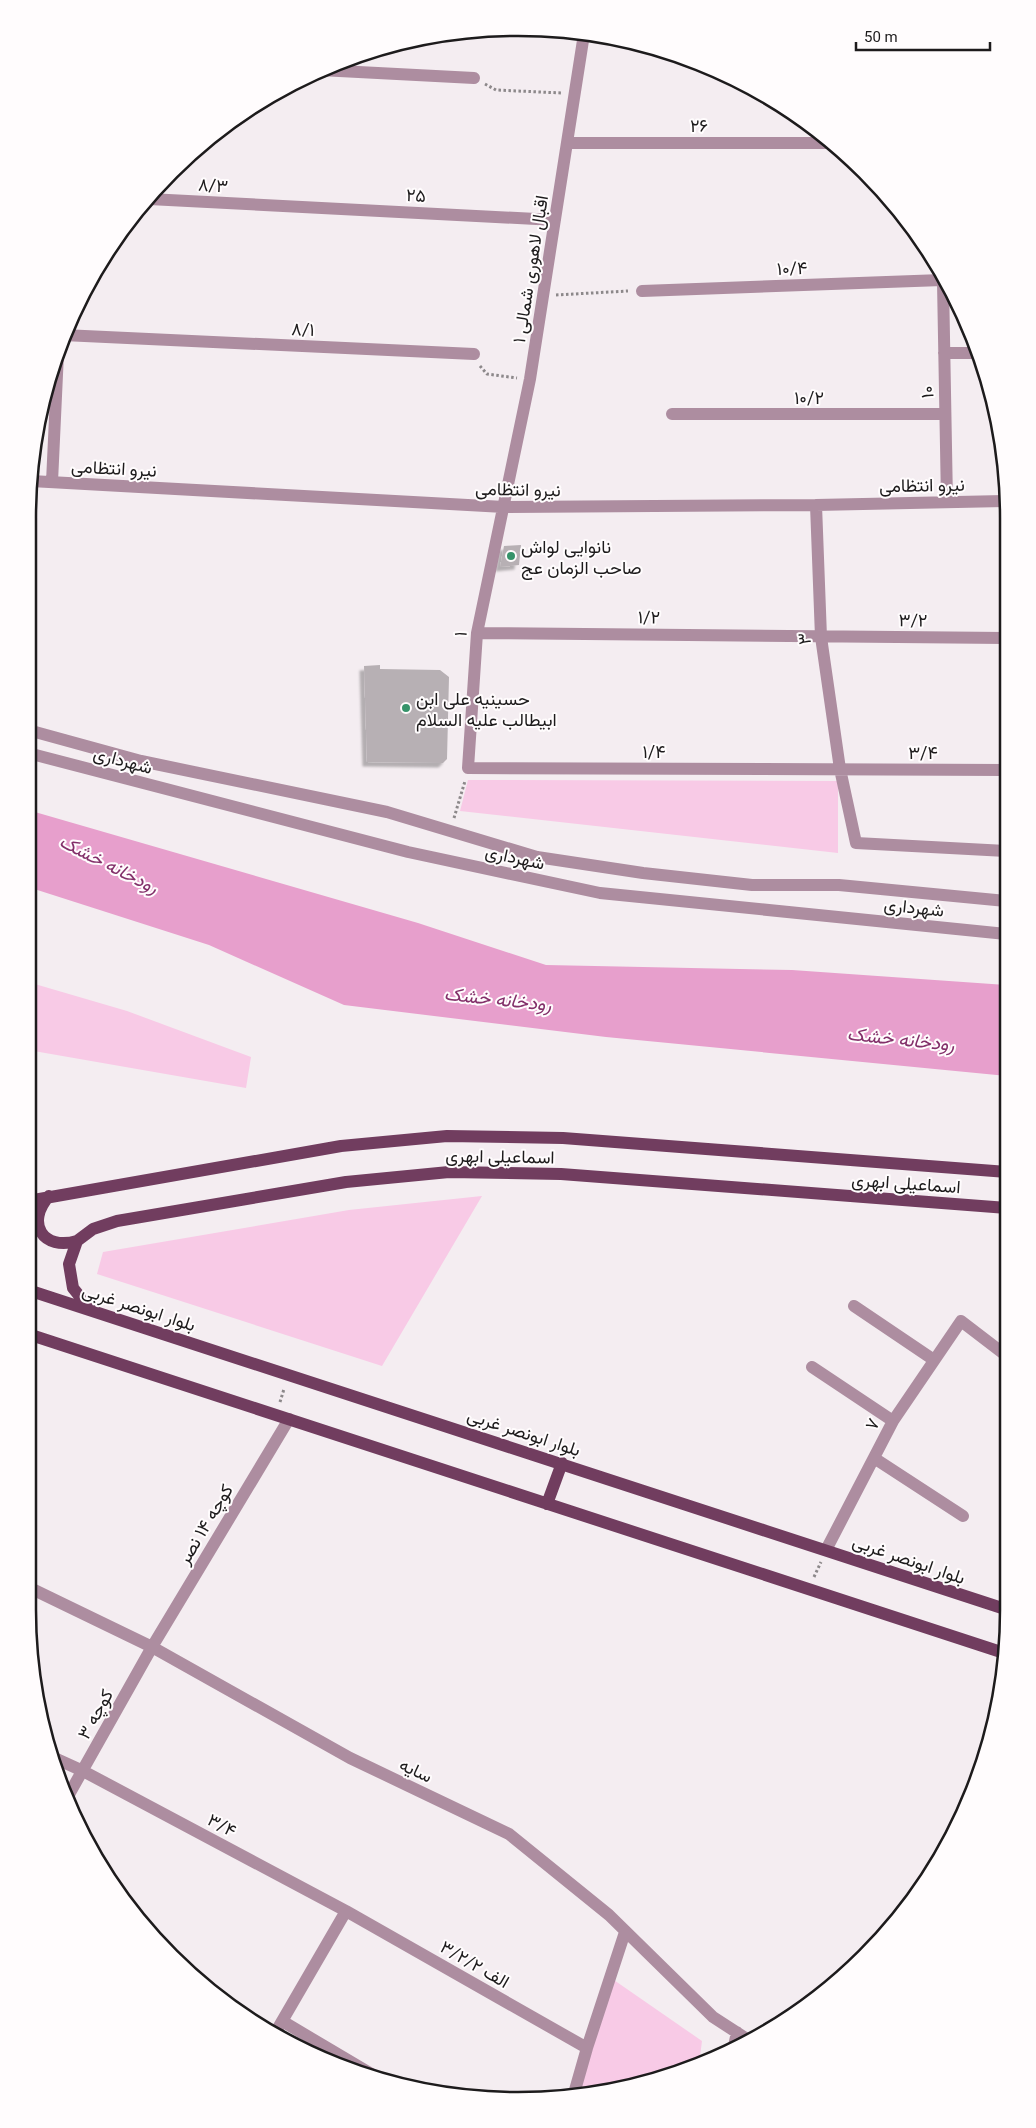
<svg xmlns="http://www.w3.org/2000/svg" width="1036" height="2128" font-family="Roboto,Vazirmatn,sans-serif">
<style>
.green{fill:#f8cae6}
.water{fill:#e79fcc}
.building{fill:#b7b0b4;filter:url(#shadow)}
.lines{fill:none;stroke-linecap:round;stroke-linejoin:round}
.path{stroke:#8c888a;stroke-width:3;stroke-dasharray:2.5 2.5;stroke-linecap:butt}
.minor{stroke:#ad8da0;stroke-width:12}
.major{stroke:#713d5f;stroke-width:12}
.poi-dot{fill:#36936a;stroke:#fffcfd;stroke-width:2}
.labels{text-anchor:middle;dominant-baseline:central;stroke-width:4;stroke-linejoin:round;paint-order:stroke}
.street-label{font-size:18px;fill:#1d1b1c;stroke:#fffcfd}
.poi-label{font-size:18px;fill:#1d1b1c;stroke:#fffcfd;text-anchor:start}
.water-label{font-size:19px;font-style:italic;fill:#83306a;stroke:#fffcfd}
.rim{fill:none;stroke:#1d1b1c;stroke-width:2.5}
</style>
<defs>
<filter id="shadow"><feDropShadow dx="-4.5" dy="4.5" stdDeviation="1" flood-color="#0004"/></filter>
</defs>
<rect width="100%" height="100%" fill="#f4edf1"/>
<!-- green -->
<path class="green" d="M468,780L838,781V853L460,811Z
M28,982L127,1011L251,1057L246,1088L28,1050Z
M482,1196L382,1366L97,1274L103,1252L349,1210Z
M611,1978L702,2041L699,2064L645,2084L577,2096Z"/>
<!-- water -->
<path class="water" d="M28,810L418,923L546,965L792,970L1006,985L1007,1076L606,1037L344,1005L209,945L28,887Z"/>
<!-- building -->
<path class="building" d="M521,545L519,565L500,567L504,546Z
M380,665V669L440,670L449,677L447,759L443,763L367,762L364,666Z"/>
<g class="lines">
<!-- path -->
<path class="path" d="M485,84L496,90L562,93
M556,295L628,291
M480,366L487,374L517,378
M454,818L465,781
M280,1402L284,1389
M814,1577L821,1562"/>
<!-- minor -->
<path class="minor" d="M584,34L530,379L477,633L468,768L1005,770
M320,70L474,78
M567,143H830
M149,199L555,220
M943,282L947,502
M642,291L942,280
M63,335L474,354
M944,353H977
M672,414H945
M31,481L504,507L816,505L1004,501
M52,482L58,353
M816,505L821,637L840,769L856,843L1006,851
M477,633L1005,638
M28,730L141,761L387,812L537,857L643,873L752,885H839L1006,901
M28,753L408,852L600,893L1006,934
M854,1306L934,1360
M812,1367L893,1421
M874,1458L963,1516
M826,1550L893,1421L961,1321L1008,1357
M28,1587L152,1647L350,1758L509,1834L609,1915L713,2017L750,2041
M50,1756L83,1771L346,1911L587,2048
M67,1798L152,1647L289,1419
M282,2021L378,2078
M274,2035L346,1911
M733,2051L737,2032
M573,2097L587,2048L625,1932"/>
<!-- major -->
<path class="major" d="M49,1196C25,1223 43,1251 77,1241
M28,1201L341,1146L447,1136L563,1138L1007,1172
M28,1290L1008,1610
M90,1309L73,1288L69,1264L77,1241L93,1229L117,1221L346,1182L449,1172L561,1174L1007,1208
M28,1334L1004,1653
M547,1504L562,1463"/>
</g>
<!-- markers -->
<g class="poi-dot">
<circle cx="511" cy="556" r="5"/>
<circle cx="406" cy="708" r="5"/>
</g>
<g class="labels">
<!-- street labels -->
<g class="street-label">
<text x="699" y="125">۲۶</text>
<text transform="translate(213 185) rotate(4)">۸/۳</text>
<text transform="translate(416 195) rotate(3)">۲۵</text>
<text transform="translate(792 268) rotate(-2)">۱۰/۴</text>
<text transform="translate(530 269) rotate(-81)">اقبال لاهوری شمالی ۱</text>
<text transform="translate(303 329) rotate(3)">۸/۱</text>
<text transform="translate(927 392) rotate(-91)">۱۰</text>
<text x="809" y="397">۱۰/۲</text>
<text transform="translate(114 468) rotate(3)">نیرو انتظامی</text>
<text transform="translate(922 485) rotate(-1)">نیرو انتظامی</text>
<text transform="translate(518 489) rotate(1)">نیرو انتظامی</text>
<text transform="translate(649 617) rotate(1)">۱/۲</text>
<text transform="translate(913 620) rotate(1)">۳/۲</text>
<text transform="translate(460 634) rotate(-83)">۱</text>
<text transform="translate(804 639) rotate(-95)">۳</text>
<text x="654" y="751">۱/۴</text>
<text x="923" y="752">۳/۴</text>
<text transform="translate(123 760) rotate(15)">شهرداری</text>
<text transform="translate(515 857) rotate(12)">شهرداری</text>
<text transform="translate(914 907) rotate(6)">شهرداری</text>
<text transform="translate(500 1156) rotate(1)">اسماعیلی ابهری</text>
<text transform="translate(906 1183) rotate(4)">اسماعیلی ابهری</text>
<text transform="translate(139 1307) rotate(18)">بلوار ابونصر غربی</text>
<text transform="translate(872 1424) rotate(-62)">۷</text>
<text transform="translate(524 1432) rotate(18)">بلوار ابونصر غربی</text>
<text transform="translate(205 1524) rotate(-59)">کوچه ۱۴ نصر</text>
<text transform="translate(909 1559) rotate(19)">بلوار ابونصر غربی</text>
<text transform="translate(95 1714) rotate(-61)">کوچه ۳</text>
<text transform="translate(416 1770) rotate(25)">سایه</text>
<text transform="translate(222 1825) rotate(28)">۳/۴</text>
<text transform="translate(475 1964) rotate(30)">۳/۲/۲ الف</text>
</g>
<!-- poi labels -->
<g class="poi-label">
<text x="521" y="546">نانوایی لواش<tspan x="521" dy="21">صاحب الزمان عج</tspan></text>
<text x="416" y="698">حسینیه علی ابن<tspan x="416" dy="21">ابیطالب علیه السلام</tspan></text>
</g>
<!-- water labels -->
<g class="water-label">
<text transform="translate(109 864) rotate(27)">رودخانه خشک</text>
<text transform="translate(498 999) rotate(6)">رودخانه خشک</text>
<text transform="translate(901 1039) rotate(6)">رودخانه خشک</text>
</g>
</g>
<!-- crop -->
<path d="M0 0H1036V2128H0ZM518 36H518A482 482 0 0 1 1000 518V1610A482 482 0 0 1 518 2092H518A482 482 0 0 1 36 1610V518A482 482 0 0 1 518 36Z" fill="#fffcfd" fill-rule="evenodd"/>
<path class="rim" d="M518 36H518A482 482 0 0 1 1000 518V1610A482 482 0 0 1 518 2092H518A482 482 0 0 1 36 1610V518A482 482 0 0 1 518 36Z"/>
<!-- scale -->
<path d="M856 42v8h134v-8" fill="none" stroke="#1d1b1c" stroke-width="2.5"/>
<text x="864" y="42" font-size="15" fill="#1d1b1c" stroke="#fffcfd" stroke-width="4" paint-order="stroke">50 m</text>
</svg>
